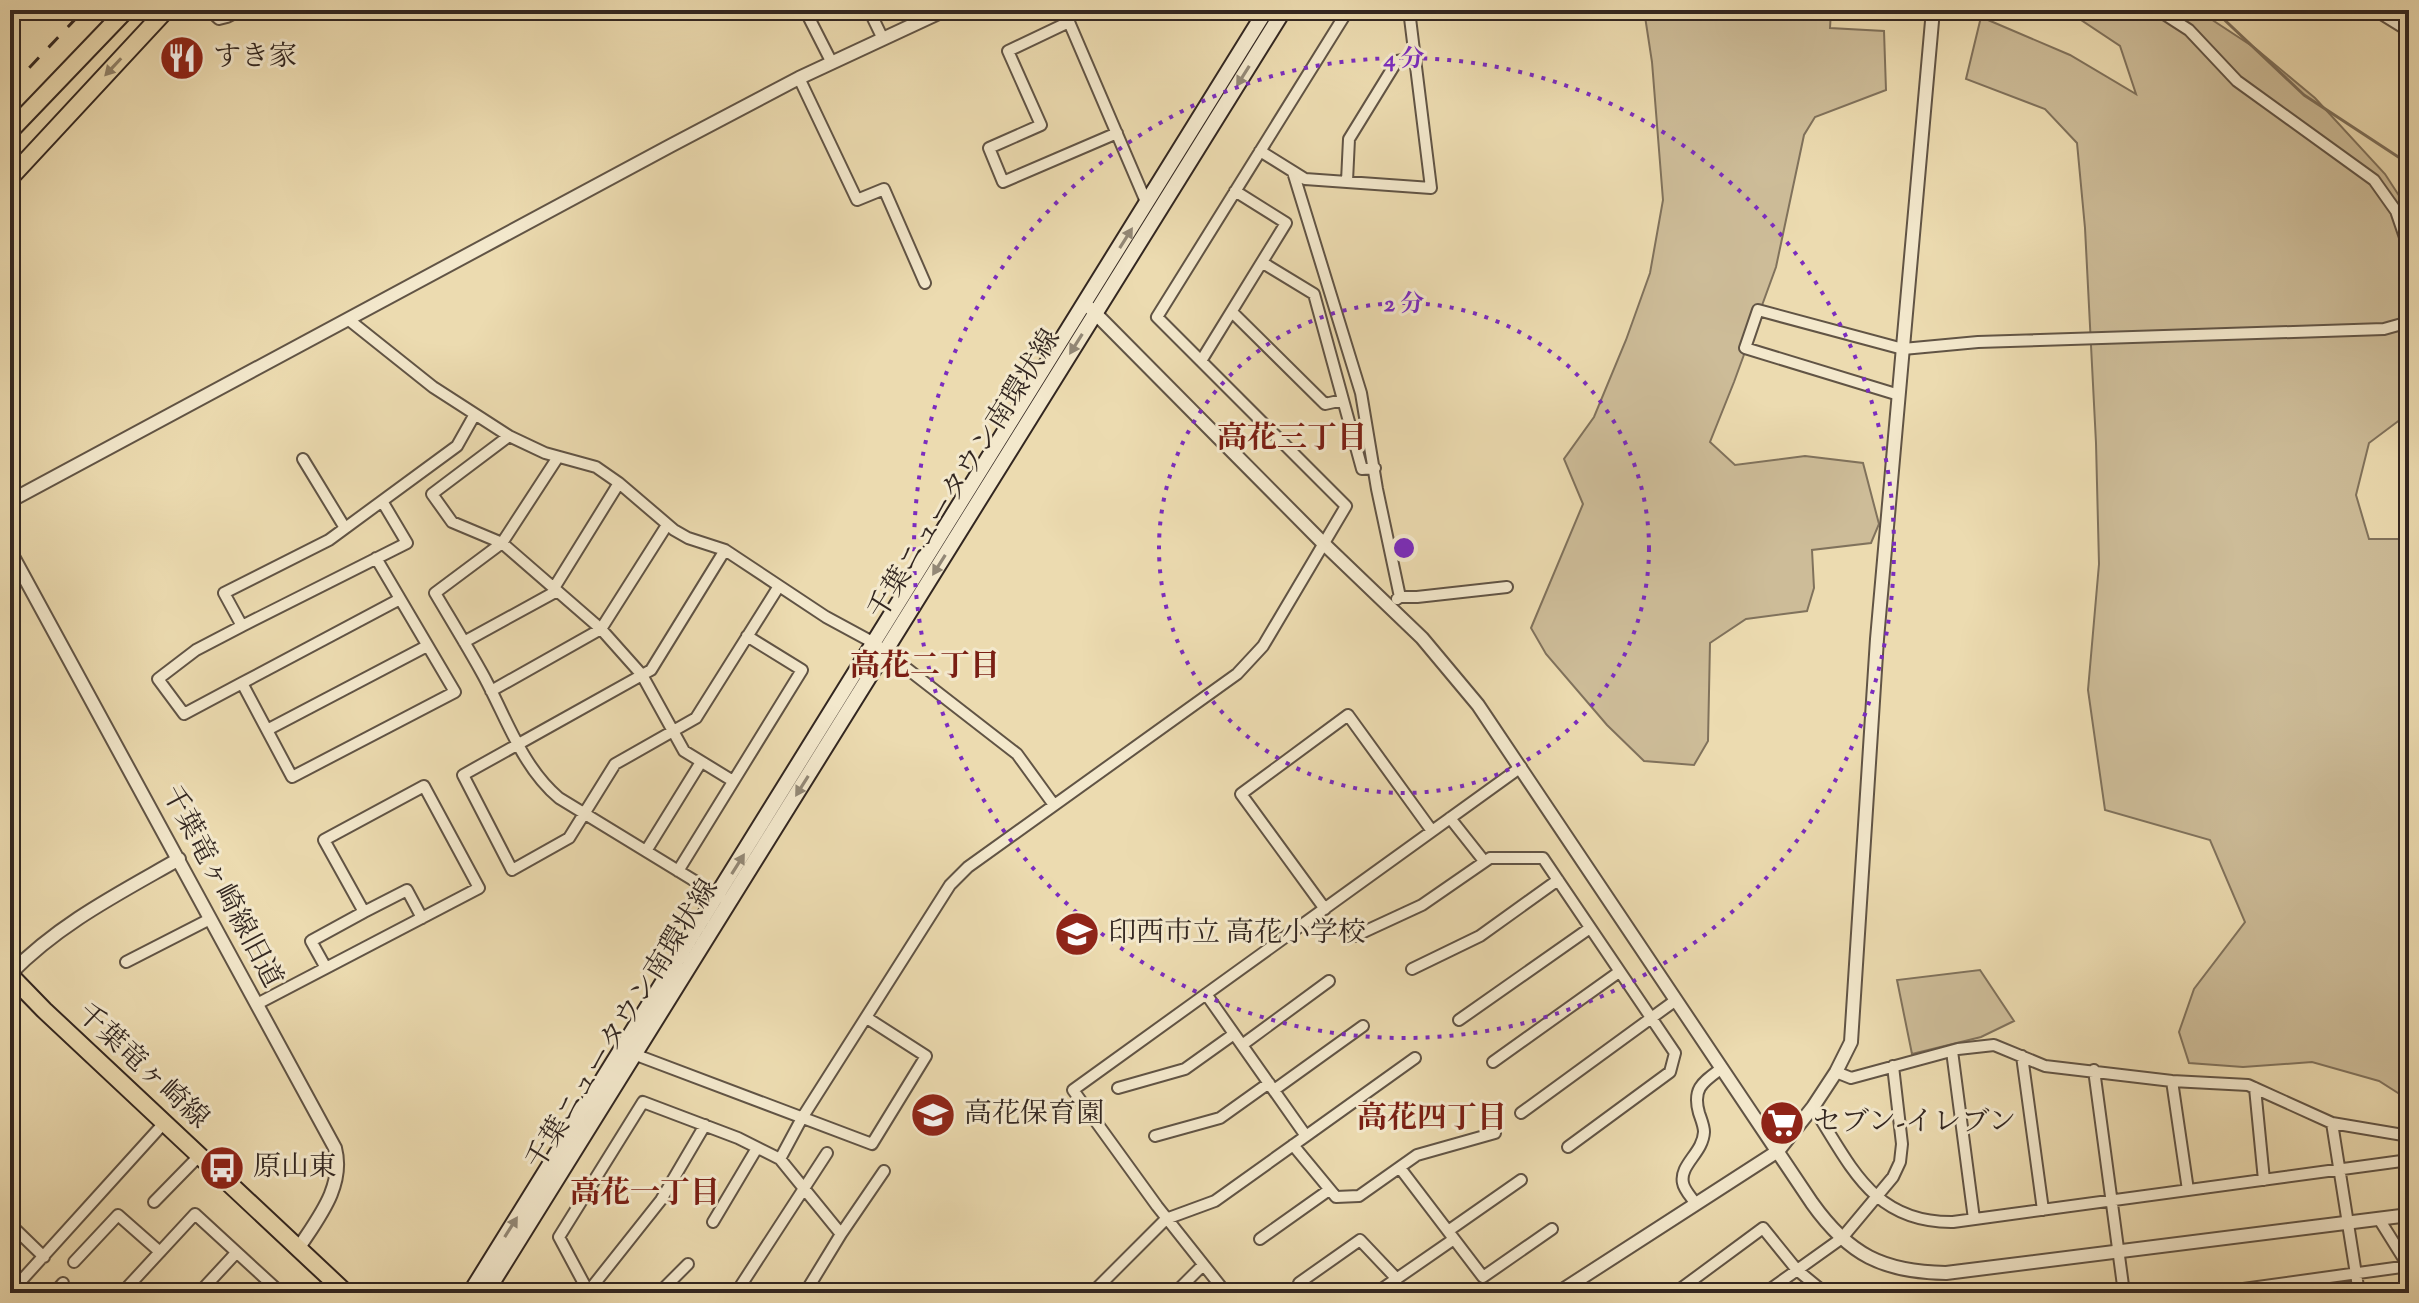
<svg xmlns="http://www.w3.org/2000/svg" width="2419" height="1303" font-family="'Sorts Mill Goudy','Noto Serif JP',serif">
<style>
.green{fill:#cdbc98;stroke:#80725c;stroke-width:2}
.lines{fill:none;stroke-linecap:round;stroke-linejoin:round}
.stream{stroke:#7c6e59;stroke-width:3}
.minor-casing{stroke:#615445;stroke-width:14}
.tertiary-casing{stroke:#615445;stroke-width:16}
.secondary-casing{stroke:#332721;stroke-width:18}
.primary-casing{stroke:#332721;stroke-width:20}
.trunk-casing{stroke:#332721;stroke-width:20}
.minor{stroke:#f3e8cc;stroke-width:10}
.tertiary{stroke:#f3e8cc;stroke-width:12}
.secondary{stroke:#f3e8cc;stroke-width:14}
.primary{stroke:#ecdbb0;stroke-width:16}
.trunk{stroke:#ecdbb0;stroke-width:16}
.rail{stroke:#332721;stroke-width:3;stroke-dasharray:14 14;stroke-linecap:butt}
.oneway{fill:#908168}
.oneway2{fill:#938876}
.ring{fill:none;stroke:#7b2cbf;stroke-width:4;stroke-dasharray:4 8}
.labels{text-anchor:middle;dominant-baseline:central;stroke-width:6;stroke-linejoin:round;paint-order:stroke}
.poi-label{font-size:28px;fill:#332721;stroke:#f3e8cc;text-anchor:start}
.street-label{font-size:28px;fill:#332721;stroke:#f3e8cc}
.neighbourhood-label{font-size:30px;font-weight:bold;fill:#7a1f14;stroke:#f3e8cc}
.centre{fill:#7b2cbf;stroke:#f3e8cc;stroke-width:4}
.ring-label{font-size:24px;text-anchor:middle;font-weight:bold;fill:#7b2cbf;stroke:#f3e8cc;stroke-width:6;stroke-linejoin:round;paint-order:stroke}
</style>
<rect width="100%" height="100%" fill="#ecdbb0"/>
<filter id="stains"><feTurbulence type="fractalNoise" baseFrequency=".0025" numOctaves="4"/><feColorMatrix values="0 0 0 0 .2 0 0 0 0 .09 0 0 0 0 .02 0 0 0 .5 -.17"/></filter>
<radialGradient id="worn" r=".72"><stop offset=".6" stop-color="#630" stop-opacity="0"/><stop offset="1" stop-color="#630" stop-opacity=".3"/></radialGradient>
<!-- green -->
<path class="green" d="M1644,10H1831L1830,28L1884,31L1886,90L1815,117L1804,135L1776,267L1734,382L1710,442L1735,465L1805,456L1863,463L1879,524L1871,543L1812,550L1814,588L1807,611L1746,619L1710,643L1708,741L1694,765L1644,761L1607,725L1546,654L1531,628L1583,504L1564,459L1594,417L1626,340L1650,273L1663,200L1652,62Z
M2066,10H2197L2255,48L2315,98L2385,174L2409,211V413L2369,443L2356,495L2369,539H2409V1100L2379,1081L2312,1062L2243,1067L2189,1063L2179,1032L2194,989L2245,922L2210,840L2105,810L2088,690L2099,564L2096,443L2085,228L2077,143L2045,109L1966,79L1981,17L2070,55L2136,94L2120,46Z
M1980,970L2014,1021L1981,1037L1912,1054L1897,980Z"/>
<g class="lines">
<!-- stream -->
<path class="stream" d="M2214,10L2304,95L2409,164"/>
<!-- minor casing -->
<g class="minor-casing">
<path id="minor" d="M209,10L219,19L227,17L241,10
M805,10L832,63
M869,10L883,39
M2158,10L2189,30L2237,81L2374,180L2396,211L2409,249
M2375,10L2409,31
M799,78L857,200L884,189L925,283
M1117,133L1003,182L989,148L1041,125L1008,51L1069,22L1147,204
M1260,151L1305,179L1431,188L1409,10
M1293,172L1361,393L1377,489L1400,597
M1347,181L1349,139L1397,61L1416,58
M1263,263L1314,294L1362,469L1375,468
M1232,312L1325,404L1343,400
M349,320L433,387L509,436L545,453L596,467L619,483L674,530L688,538L725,550L826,617L874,643L1017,754L1054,805
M1201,361L1286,223L1235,191
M1899,395L1745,348L1758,310L1903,349L1978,342L2384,329L2409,322
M509,436L432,494L452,522L502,543L601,629L642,675L684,751L733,781
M558,457L502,543L435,593C451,620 467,646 482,673C506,716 521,766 559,798L721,897
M303,459L345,528
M382,501L407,543L242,626L224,593L329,540L457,446L475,414
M725,550L651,670L463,775L512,870L569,838L615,764L696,718L779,586
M376,558L455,692L292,777L242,683L400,599
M554,588L619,483
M1397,599L1400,597H1417L1507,587
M242,626L196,650L158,679L184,714L242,683
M464,642L557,591
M491,691L601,629L667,525
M267,730L427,646
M1450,818L1484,861
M646,851L701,762
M678,871L802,670L747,636
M1325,909L1241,794L1348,715L1432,831
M1355,936L1422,905L1490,858H1543L1675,1053L1670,1072L1568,1147
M126,962L210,919
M326,968L311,941L364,912
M1412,969L1480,936L1558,880
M257,1004L479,888L424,786L324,840L364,912L407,890L422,918
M1459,1020L1590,928
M1242,1045L1329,981
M1952,1051L1974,1219
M631,1053L872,1144L926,1056L867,1018
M2022,1056L2043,1210
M1493,1062L1619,972
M2094,1070L2124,1293
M1836,1072L1851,1078L1958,1049L1994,1045L2045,1066L2172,1081L2248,1085L2332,1123L2409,1136
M2172,1081L2188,1190
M1118,1088L1185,1069L1234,1034
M2255,1088L2264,1180
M1274,1090L1363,1026
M1813,1107C1851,1166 1873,1223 1953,1222L2409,1160
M1521,1113L1676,1000
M2332,1123L2359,1293
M1155,1136L1220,1118L1269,1083
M1306,1136L1415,1058
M1293,1145L1336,1197L1359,1196L1417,1155L1495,1133
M780,1159L802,1118L950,885L968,867L1237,674L1263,646L1346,506L1157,317L1348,10
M1400,1168L1483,1277L1552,1229
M154,1202L199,1156
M1696,1204C1692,1198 1684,1190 1683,1183C1679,1165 1703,1153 1704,1132C1704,1126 1701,1119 1699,1113C1692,1088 1703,1082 1722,1068
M2379,1219L2409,1267
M713,1222L757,1148
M10,1224L44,1257
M1448,1231L1521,1180
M841,1234L884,1171
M1260,1239L1329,1190
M74,1262L118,1215L160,1252
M1299,1283L1360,1240L1397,1279
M588,1292L661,1200L705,1125
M10,1293L164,1123
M54,1293L63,1283
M122,1293L195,1214L281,1293
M199,1293L236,1253
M589,1293L559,1237L643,1102L738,1138L780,1159L841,1234L805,1293
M659,1293L688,1264
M736,1293L827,1153
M1092,1293L1166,1219L1215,1201L1306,1136L1206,994
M1175,1293L1203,1265
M1226,1293L1157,1206L1073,1090L1521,767
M1376,1293L1454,1239
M1675,1293L1763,1228L1797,1270L1825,1293
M1765,1293L1842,1238L1893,1177L1900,1162L1902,1144L1893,1066
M2214,1293L2409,1266"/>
</g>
<!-- tertiary casing -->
<g class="tertiary-casing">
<path id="tertiary" d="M1090,308L1323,543L1422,638L1478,705L1812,1203C1849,1255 1883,1272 1946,1273L2409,1215
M10,501L670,146L799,78L945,10
M10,551L335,1148C345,1186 318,1218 298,1249
M10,974C60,923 118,894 179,859
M1558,1293L1778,1151L1813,1107L1836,1072L1851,1042L1877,639L1933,10"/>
</g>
<!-- secondary casing -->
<g class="secondary-casing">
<path id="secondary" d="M470,1293L1266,10
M486,1293L1284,10"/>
</g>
<!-- primary casing -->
<g class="primary-casing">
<path id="primary" d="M10,975L44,1010L346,1293"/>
</g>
<!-- trunk casing -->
<g class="trunk-casing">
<path id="trunk" d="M10,131L126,10
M10,178L166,10"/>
</g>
<!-- minor -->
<use href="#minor" class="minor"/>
<!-- tertiary -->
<use href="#tertiary" class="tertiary"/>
<!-- secondary -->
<use href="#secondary" class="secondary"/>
<!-- primary -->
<use href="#primary" class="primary"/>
<!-- trunk -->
<use href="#trunk" class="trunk"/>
<!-- rail -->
<path class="rail" d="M10,88L84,10"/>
</g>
<!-- one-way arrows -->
<defs><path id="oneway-solid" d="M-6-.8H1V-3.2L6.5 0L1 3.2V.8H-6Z" transform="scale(2)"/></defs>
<use class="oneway" href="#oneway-solid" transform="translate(113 67) rotate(133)"/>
<g class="oneway2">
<use href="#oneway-solid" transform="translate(1243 76) rotate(122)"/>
<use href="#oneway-solid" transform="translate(1126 238) rotate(-58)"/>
<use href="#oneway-solid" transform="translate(1076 344) rotate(122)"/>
<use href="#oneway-solid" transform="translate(939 565) rotate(122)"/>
<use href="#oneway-solid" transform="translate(802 786) rotate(122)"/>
<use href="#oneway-solid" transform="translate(738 864) rotate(-58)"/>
<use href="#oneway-solid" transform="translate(511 1227) rotate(-58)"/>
</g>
<!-- distance rings -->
<g class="ring">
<circle cx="1404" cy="548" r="245"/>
<circle cx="1404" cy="548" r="490"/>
</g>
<!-- icons -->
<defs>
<g id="restaurant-disc" transform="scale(2.3)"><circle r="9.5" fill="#8f2418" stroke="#f3e8cc"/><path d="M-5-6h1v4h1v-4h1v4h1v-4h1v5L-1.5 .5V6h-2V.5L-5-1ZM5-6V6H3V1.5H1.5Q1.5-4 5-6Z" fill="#fff"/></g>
<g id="school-disc" transform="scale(2.3)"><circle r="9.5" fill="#8f2418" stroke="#f3e8cc"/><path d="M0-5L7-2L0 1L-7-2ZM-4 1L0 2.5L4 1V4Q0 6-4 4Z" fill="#fff"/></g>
<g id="supermarket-disc" transform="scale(2.3)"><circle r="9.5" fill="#8f2418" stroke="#f3e8cc"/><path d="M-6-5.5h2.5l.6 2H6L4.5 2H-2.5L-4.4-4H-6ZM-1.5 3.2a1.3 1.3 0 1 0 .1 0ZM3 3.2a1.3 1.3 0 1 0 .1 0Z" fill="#fff"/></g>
<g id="bus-disc" transform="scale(2.3)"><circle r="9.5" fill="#8f2418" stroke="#f3e8cc"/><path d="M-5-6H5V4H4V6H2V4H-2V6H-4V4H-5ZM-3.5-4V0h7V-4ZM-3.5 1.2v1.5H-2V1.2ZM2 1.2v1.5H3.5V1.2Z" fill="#fff"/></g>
</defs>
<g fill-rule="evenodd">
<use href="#restaurant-disc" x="182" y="58"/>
<use href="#school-disc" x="1077" y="934"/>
<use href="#school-disc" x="933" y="1115"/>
<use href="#supermarket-disc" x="1782" y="1123"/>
<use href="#bus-disc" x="222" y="1168"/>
</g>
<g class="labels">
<!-- poi labels -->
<g class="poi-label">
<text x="213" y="58">すき家</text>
<text x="1108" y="934">印西市立 高花小学校</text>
<text x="964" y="1115">高花保育園</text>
<text x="1813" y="1123">セブン-イレブン</text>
<text x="253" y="1168">原山東</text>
</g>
<!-- street labels -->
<g class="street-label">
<text transform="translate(965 475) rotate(-58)">千葉ニュータウン南環状線</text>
<text transform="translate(221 887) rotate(62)">千葉竜ヶ崎線旧道</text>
<text transform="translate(623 1025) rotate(-58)">千葉ニュータウン南環状線</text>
<text transform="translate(142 1067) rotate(43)">千葉竜ヶ崎線</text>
</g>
<!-- neighbourhood labels -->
<g class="neighbourhood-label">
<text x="1292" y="439">高花三丁目</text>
<text x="925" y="667">高花二丁目</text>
<text x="1432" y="1119">高花四丁目</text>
<text x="645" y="1194">高花一丁目</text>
</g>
</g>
<circle cx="1404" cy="548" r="12" class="centre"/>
<g class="ring-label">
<text x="1404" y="66">4 分</text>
<text x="1404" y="311">2 分</text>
</g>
<!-- margin -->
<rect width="2419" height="1303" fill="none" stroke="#ecdbb0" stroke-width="40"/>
<rect x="12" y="12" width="2395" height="1279" fill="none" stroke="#332721" stroke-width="4"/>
<rect x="20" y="20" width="2379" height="1263" fill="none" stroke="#332721" stroke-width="2"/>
<rect width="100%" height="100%" filter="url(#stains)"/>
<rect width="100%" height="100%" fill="url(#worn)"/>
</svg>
